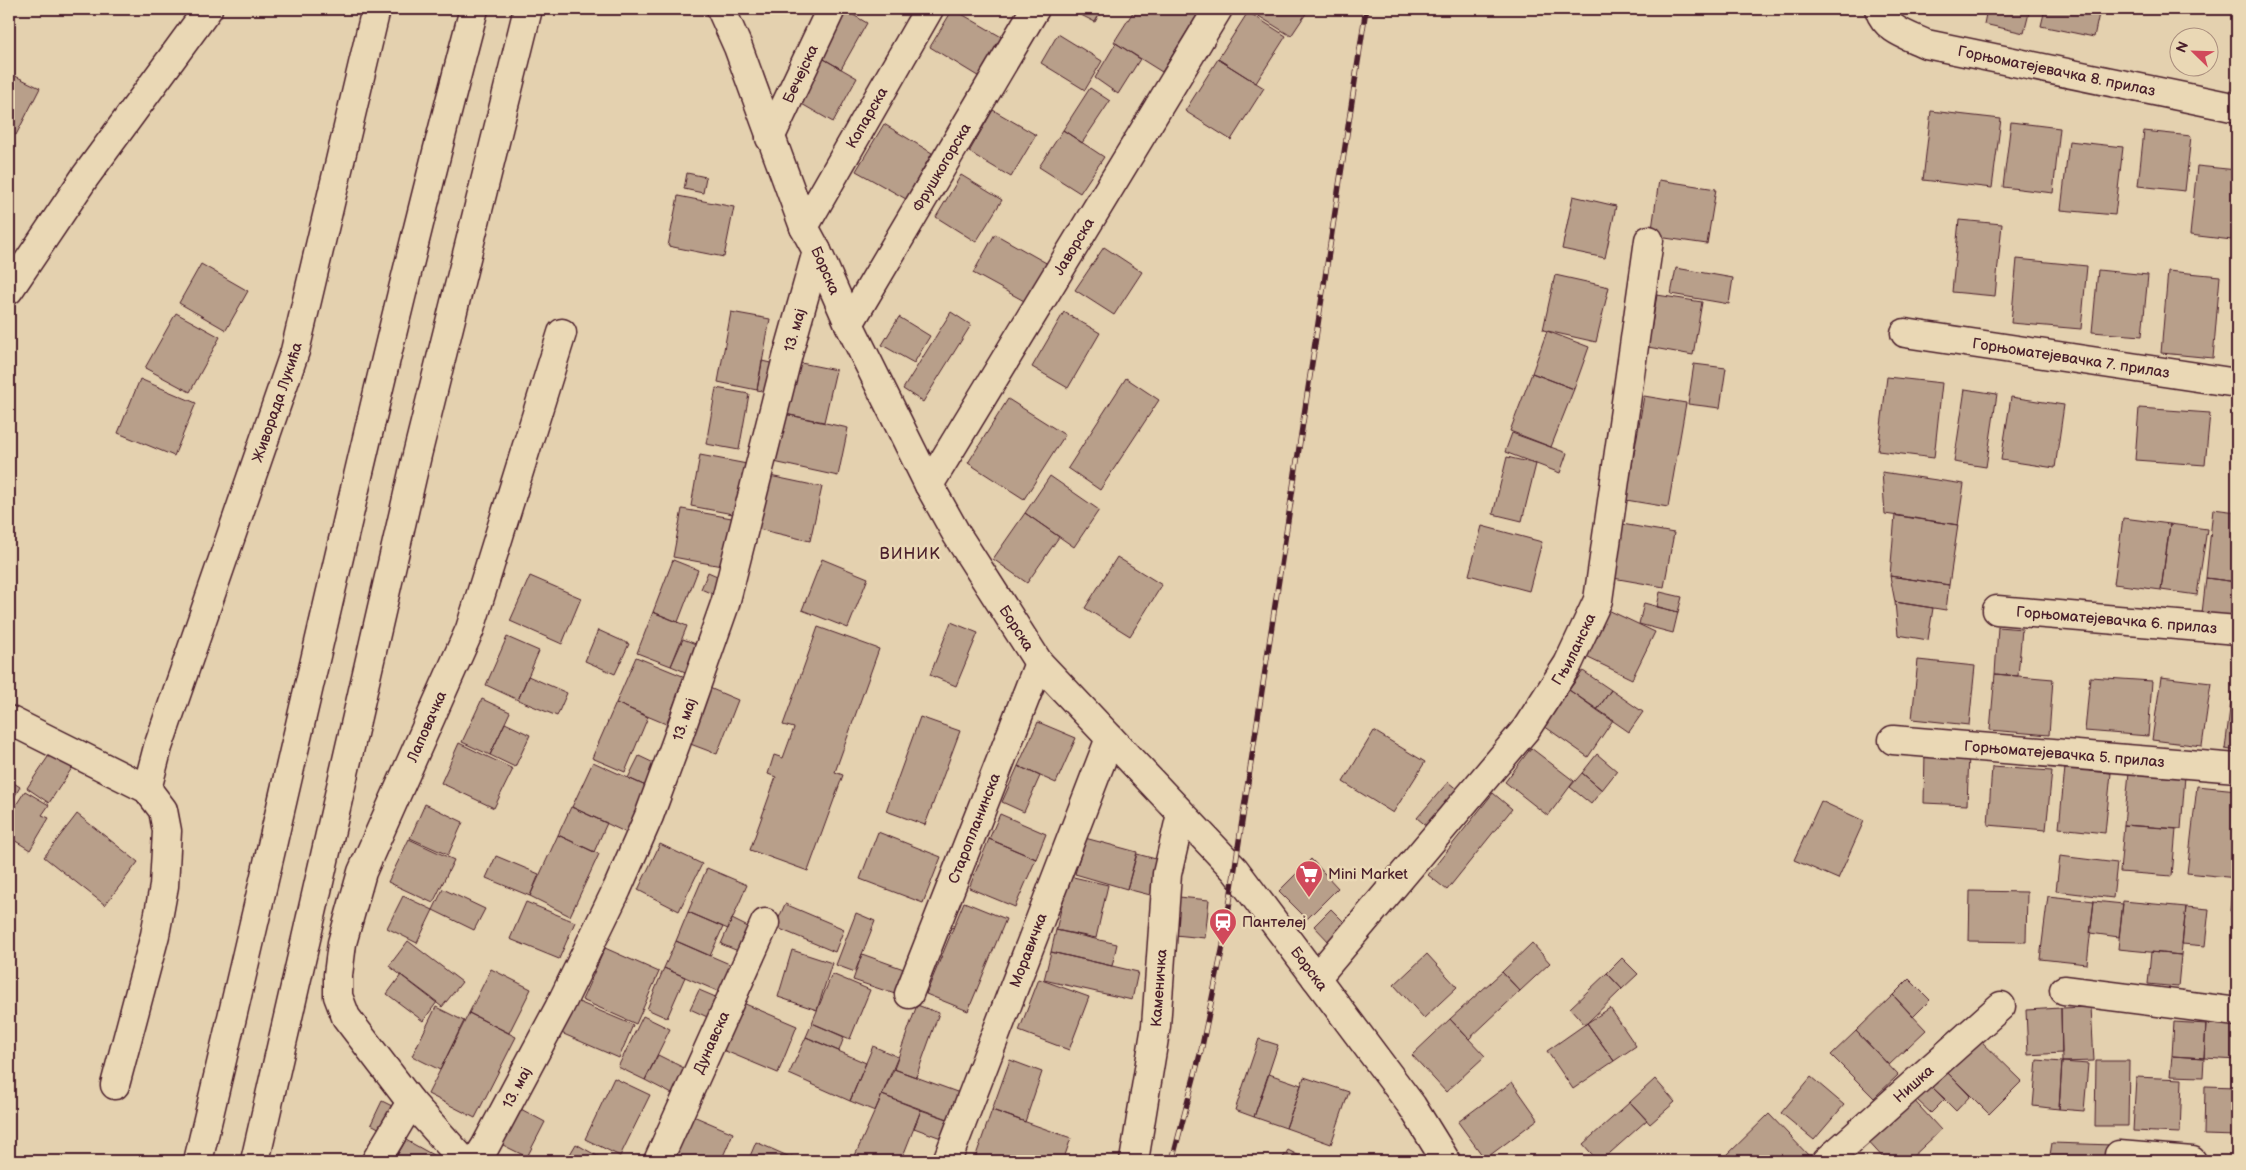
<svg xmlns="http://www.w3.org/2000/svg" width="2246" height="1170" font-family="'Balsamiq Sans',sans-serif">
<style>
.building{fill:#b89f8a;stroke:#4a1f2b}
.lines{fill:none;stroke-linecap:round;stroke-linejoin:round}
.street-casing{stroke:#4a1f2b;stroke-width:31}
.secondary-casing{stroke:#4a1f2b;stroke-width:31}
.highway-casing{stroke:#4a1f2b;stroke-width:31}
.street{stroke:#ead8b5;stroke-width:28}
.secondary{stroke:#ead8b5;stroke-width:28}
.highway{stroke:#ead8b5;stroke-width:28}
.rail-casing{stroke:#4a1f2b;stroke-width:5.5}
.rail{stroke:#ead8b5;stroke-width:4;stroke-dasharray:11;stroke-linecap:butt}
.labels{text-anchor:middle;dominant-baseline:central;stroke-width:5;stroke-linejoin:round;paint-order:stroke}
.street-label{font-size:15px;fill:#4a1f2b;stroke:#ead8b5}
.poi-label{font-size:15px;fill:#4a1f2b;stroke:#ead8b5;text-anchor:start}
.neighbourhood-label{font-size:16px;letter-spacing:1px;fill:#4a1f2b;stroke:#ead8b5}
</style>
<rect width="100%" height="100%" fill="#e4d1af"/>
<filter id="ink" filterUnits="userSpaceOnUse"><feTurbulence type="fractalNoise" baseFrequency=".02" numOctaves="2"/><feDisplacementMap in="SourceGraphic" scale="10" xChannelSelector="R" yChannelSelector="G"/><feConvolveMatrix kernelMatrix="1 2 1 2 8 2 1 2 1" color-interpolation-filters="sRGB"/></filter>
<g filter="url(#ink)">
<!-- building -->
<path class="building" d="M843,9L867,23L841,69L817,55Z
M953,9L1005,39L981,78L930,47Z
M1069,9H1102L1095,22Z
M1135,9H1188L1197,15L1162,72L1114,42Z
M1250,9H1309L1291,36L1249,10Z
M1942,9H1971L1970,14Z
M1987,9H2030L2024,33L1984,24Z
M2045,9H2100L2094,37L2041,26Z
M1248,12L1286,36L1256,83L1218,59Z
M1058,34L1102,61L1085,90L1041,63Z
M1116,43L1140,59L1118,94L1095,78Z
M817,55L857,78L833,122L793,99Z
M1218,59L1264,88L1231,140L1185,111Z
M9,73L40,88L16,135L9,132Z
M1090,88L1110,101L1082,143L1063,130Z
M993,110L1036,135L1011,177L969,152Z
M1931,111L2001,119L1992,188L1923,180Z
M2011,122L2060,128L2053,193L2003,187Z
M884,124L932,153L906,199L856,171Z
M1063,130L1104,157L1080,193L1039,167Z
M2144,131L2191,136L2185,191L2138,186Z
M2069,141L2123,147L2115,215L2061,210Z
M2197,166L2237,170L2232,240L2190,235Z
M687,173L706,177L703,193L684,189Z
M961,175L1002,200L976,242L936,217Z
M1659,180L1716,189L1707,244L1651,236Z
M2237,187V240H2232Z
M678,196L734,207L724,257L668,246Z
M1573,196L1616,206L1605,258L1562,249Z
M1959,220L2002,224L1995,296L1952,292Z
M995,234L1048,264L1026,302L973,273Z
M1104,247L1142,272L1114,315L1075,290Z
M2017,259L2087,266L2081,329L2011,323Z
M201,264L248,291L226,330L179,303Z
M1676,268L1733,278L1729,304L1671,294Z
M2098,270L2148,275L2142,336L2092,332Z
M2168,271L2220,276L2213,358L2161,353Z
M1555,275L1609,287L1596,342L1543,330Z
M1657,295L1702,302L1693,355L1648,347Z
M731,312L770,319L757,390L718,382Z
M951,312L971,325L923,402L903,389Z
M1064,312L1100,333L1068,388L1032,367Z
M176,313L220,337L190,392L145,368Z
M899,317L930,336L914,363L882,345Z
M1547,331L1589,347L1574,389L1532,373Z
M762,361L779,365L773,393L757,390Z
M796,362L836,370L824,422L785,414Z
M1694,364L1726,368L1720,408L1688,404Z
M1532,373L1574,389L1551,447L1510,431Z
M1887,377L1942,383L1934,458L1878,451Z
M1126,378L1159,400L1100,490L1068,468Z
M140,379L196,403L174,456L118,433Z
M716,388L749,394L739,450L706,444Z
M1965,389L1997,394L1986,467L1954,462Z
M1644,396L1686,403L1668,507L1626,500Z
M2011,397L2064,405L2055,468L2001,460Z
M1008,399L1065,435L1024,499L968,463Z
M2139,408L2210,413L2205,465L2135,460Z
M785,414L848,428L838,476L774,462Z
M1512,433L1567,453L1560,473L1505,452Z
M700,455L747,464L738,515L691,506Z
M1507,457L1536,464L1522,521L1493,514Z
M1882,472L1964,484L1958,525L1885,514Z
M770,476L822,487L810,541L758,529Z
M1050,476L1099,510L1074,547L1025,513Z
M682,509L737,519L727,567L673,557Z
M2213,509L2237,512V582L2206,578Z
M1025,513L1059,537L1027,583L993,559Z
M1895,515L1958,525L1949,585L1890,576Z
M2123,518L2170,524L2161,590L2114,584Z
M1622,524L1674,533L1664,587L1613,578Z
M2170,524L2207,529L2197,595L2161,590Z
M1482,526L1542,542L1529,591L1469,575Z
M1117,557L1162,585L1130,636L1085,608Z
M822,559L868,578L848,628L802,610Z
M673,560L698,570L678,622L653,612Z
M708,572L724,579L717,596L701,589Z
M530,576L581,598L562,644L510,621Z
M1890,576L1949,585L1946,610L1895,602Z
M2206,578L2237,582V626L2201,622Z
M1660,592L1682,597L1678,612L1657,607Z
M1895,602L1933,608L1928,640L1898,635Z
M1644,603L1678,612L1673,633L1639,624Z
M1604,608L1655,632L1632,679L1582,655Z
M653,612L687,626L671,666L637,653Z
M951,622L978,633L956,686L930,675Z
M818,627L879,649L835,772L843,775L808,871L750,850L776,777L768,774L774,755L783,758L794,728L783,725Z
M1998,627L2022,629L2018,676L1995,674Z
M598,630L629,644L615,674L585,661Z
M507,637L539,651L518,700L486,685Z
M683,639L706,648L695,676L671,666Z
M636,657L685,677L666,724L616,703Z
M1918,660L1975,666L1969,725L1912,719Z
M1583,671L1611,690L1597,710L1569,690Z
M1995,674L2053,679L2049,735L1990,730Z
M528,676L567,693L557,716L518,700Z
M2090,677L2152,681L2148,736L2085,731Z
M2161,677L2211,683L2202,746L2152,740Z
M707,687L738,700L717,754L685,742Z
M1569,690L1613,720L1588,757L1544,726Z
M1611,690L1643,712L1629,732L1597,710Z
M2232,692L2237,693V751L2225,749Z
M482,699L510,712L490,755L462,742Z
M616,703L648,717L625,772L592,758Z
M920,717L960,731L925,825L886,811Z
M1038,722L1076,738L1056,783L1018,766Z
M505,723L530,735L515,767L490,755Z
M1374,731L1425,762L1393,813L1343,782Z
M459,743L513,769L494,808L441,783Z
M1531,748L1574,781L1548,816L1505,782Z
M1925,752L1969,754L1967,805L1924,803Z
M50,754L72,768L49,803L27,788Z
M1597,754L1617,771L1602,790L1582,773Z
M639,756L658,765L648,787L628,778Z
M593,762L648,787L627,833L572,807Z
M1018,766L1040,776L1024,812L1002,802Z
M1992,767L2052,771L2046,830L1988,825Z
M2065,768L2111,773L2105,833L2059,828Z
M2129,772L2185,776L2181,829L2124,825Z
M1582,773L1602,790L1591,804L1570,787Z
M9,780L20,787L9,806Z
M1448,782L1464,795L1434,832L1417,818Z
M2197,786L2237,790V878L2187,873Z
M25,791L49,805L42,815L49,818L30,850L9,837V816Z
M1493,793L1512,809L1447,890L1428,875Z
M1821,801L1864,821L1838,879L1794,860Z
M425,804L463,822L448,855L410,838Z
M571,807L607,823L594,852L558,835Z
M77,814L138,862L105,905L44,857Z
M1000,814L1046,834L1036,859L989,839Z
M2124,825L2176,829L2172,876L2120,872Z
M878,832L941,857L923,903L860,879Z
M558,835L599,854L570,916L530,896Z
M1085,838L1137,852L1127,889L1075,874Z
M409,839L454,860L433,903L388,882Z
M989,839L1036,859L1015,907L969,888Z
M660,844L702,864L679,911L638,890Z
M1137,854L1167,862L1158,897L1127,889Z
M496,856L539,874L530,896L486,878Z
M2060,856L2117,863L2113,898L2056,891Z
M1311,859L1338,888L1307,919L1279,891Z
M707,868L747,885L728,929L688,912Z
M1069,876L1108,885L1096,938L1056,930Z
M2233,878H2237V912L2230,911Z
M443,889L485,909L474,930L433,910Z
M1970,891L2027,892L2026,942L1969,941Z
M403,896L433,910L417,943L387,928Z
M2048,896L2094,901L2087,964L2040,959Z
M1179,897L1209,900L1205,938L1175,935Z
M2094,901L2123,904L2119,937L2090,933Z
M2123,901L2186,907L2181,955L2118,949Z
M526,902L575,922L559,959L510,939Z
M964,902L1006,919L968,1011L926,994Z
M785,904L844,929L835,952L775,927Z
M2186,907L2209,909L2205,946L2182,944Z
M1331,909L1348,926L1331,944L1314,926Z
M688,912L723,927L710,956L676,941Z
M856,913L875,921L855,972L836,965Z
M732,919L754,930L743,953L721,944Z
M1056,930L1117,944L1112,966L1051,952Z
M408,941L462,982L442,1007L389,966Z
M676,941L734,966L722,993L664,968Z
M1532,943L1550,963L1520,991L1502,972Z
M605,948L659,972L636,1024L582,1000Z
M792,950L832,963L817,1010L778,997Z
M1051,952L1138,972L1132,1000L1044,980Z
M2151,952L2181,955L2178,987L2148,984Z
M862,954L912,972L904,997L853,980Z
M1427,954L1457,987L1424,1018L1394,985Z
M1622,958L1638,974L1622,989L1607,973Z
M664,968L685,977L667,1018L647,1009Z
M491,969L531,989L509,1033L469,1013Z
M1502,972L1520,991L1469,1039L1450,1019Z
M1607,973L1622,989L1585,1025L1570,1008Z
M832,974L870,990L850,1039L812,1023Z
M401,975L437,1002L423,1021L387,994Z
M1039,979L1089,997L1069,1050L1019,1031Z
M1909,979L1930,1000L1913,1017L1893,995Z
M699,990L725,1001L716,1021L690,1009Z
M1893,995L1926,1030L1889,1065L1856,1031Z
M574,1000L633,1025L619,1058L559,1032Z
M743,1003L797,1026L778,1073L723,1050Z
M917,1005L939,1013L916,1077L894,1069Z
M436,1007L464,1021L440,1070L412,1056Z
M2091,1007L2094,1061L2062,1062L2061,1008Z
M1610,1008L1636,1046L1614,1061L1587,1023Z
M2061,1008L2062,1053L2028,1055L2026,1010Z
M469,1013L516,1037L475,1118L428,1094Z
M643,1016L670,1029L645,1080L618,1067Z
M1450,1019L1485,1056L1446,1092L1412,1055Z
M2174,1022L2206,1024L2204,1058L2172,1056Z
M812,1023L844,1037L839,1051L806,1037Z
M1587,1023L1614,1061L1573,1089L1547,1051Z
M2206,1024L2237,1026V1060L2204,1058Z
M1856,1031L1898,1075L1874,1098L1831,1055Z
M1976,1036L2022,1081L1989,1114L1944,1069Z
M806,1037L866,1063L850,1101L789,1074Z
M1259,1039L1278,1045L1254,1117L1235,1110Z
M873,1046L898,1057L875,1111L850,1101Z
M658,1055L688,1070L676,1096L645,1080Z
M2172,1056L2204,1058L2203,1077L2170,1076Z
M1010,1060L1042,1072L1025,1122L992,1110Z
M2037,1060L2062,1062L2059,1109L2033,1106Z
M2096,1061H2129L2128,1126H2095Z
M2062,1062L2088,1064L2084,1111L2059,1109Z
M894,1069L968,1096L959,1123L882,1095Z
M1944,1069L1970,1096L1956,1111L1929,1084Z
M1269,1074L1301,1085L1286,1128L1254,1117Z
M1304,1077L1349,1092L1331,1144L1286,1128Z
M1811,1077L1844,1105L1814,1140L1781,1113Z
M2136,1077L2182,1079L2180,1133L2133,1131Z
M614,1078L650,1095L620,1156L585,1139Z
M1655,1079L1675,1102L1650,1124L1630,1102Z
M1512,1082L1538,1119L1485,1159L1458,1122Z
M1931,1086L1945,1099L1931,1113L1917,1100Z
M2205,1086L2237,1087V1136L2204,1135Z
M882,1095L921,1110L901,1161L853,1160Z
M1910,1096L1941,1130L1908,1161H1886L1865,1138Z
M382,1101L398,1109L386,1132L371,1124Z
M1630,1102L1647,1120L1601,1161H1598L1583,1144Z
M519,1108L545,1122L527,1157L501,1144Z
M921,1110L959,1123L952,1142L914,1128Z
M992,1110L1071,1138L1063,1161H974Z
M1769,1114L1810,1157L1806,1161H1731L1726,1156Z
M691,1115L733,1133L721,1161H671Z
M406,1140L442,1160V1161H394Z
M756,1142L790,1157L789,1161H748Z
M2052,1143L2113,1145L2112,1161H2049Z
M576,1144L606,1161H566Z
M1288,1150L1309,1161H1281Z
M791,1156L802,1161H789Z"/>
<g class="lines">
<!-- street casing -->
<g class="street-casing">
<g id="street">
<path id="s1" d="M1879,9C1886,30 1907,35 1926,44L2237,108"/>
<path id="s2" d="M770,138L831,9"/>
<path id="s3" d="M804,227L929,9"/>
<path d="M9,290L85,177L208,9"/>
<path id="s4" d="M849,324L1035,9"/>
<path id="s5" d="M1905,333L2237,383"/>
<path id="s6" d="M929,485L1218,9"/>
<path id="s7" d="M1997,610L2237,630"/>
<path d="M9,720L147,789L163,810L167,831L164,886L155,935L115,1085"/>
<path id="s8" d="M1893,740L2237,768"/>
<path id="s9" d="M147,789L158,747L295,351L376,9"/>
<path id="s10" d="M1316,978L1526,729L1568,664L1598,600L1649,240"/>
<path d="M2064,990L2237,1012"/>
<path id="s11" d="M909,994L1039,663"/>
<path d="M2119,1155L2192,1161"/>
<path d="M376,1161L411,1102"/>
<path id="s12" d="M464,1161L411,1102L346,1017L338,996V975L342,943L362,872L470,629L562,333"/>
<path id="s13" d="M476,1161L485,1147L559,1008L617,889L649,816L676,743L725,604L788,354L817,251"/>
<path id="s14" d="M658,1161L765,923"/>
<path id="s15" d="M947,1161L1110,738"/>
<path id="s16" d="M1134,1161L1156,1026L1167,874L1181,814"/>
<path id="s17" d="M1827,1161L2001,1006"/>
</g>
</g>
<!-- secondary casing -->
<g class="secondary-casing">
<g id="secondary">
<path id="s18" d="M721,9L738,47L804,227L817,251L849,324L929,485L957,535L1039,663L1235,870L1412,1106L1446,1161"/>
</g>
</g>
<!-- highway casing -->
<g class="highway-casing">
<path id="highway" d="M198,1161C290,777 373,391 474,9
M255,1161L417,455L528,9"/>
</g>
<!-- street -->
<use href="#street" class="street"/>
<!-- secondary -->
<use href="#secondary" class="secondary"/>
<!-- highway -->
<use href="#highway" class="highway"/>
<!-- rail casing -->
<g class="rail-casing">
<path id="rail" d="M1172,1161L1201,1051L1223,946L1366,9"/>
</g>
<!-- rail -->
<use href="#rail" class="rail"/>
</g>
</g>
<!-- icons -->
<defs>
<g id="supermarket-pin" transform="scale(1.4375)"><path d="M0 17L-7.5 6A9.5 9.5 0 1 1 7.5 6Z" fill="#d1495b" stroke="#ead8b5"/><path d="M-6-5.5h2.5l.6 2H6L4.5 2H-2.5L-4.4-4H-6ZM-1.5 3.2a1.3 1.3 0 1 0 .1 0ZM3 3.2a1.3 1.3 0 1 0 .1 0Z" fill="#fff"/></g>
<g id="station-pin" transform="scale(1.4375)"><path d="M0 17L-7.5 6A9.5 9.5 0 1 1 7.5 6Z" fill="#d1495b" stroke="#ead8b5"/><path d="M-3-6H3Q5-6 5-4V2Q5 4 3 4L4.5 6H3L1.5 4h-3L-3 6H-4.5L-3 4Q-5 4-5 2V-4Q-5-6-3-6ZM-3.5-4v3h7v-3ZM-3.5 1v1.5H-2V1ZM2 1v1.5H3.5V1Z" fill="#fff"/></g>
</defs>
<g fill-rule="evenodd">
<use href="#supermarket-pin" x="1309" y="874"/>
<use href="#station-pin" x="1223" y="922"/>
</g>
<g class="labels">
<!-- street labels -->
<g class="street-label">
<text stroke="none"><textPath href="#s1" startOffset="194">Горњоматејевачка 8. прилаз</textPath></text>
<text stroke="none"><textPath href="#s2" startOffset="71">Бечејска</textPath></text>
<text stroke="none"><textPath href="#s3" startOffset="126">Копарска</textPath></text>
<text stroke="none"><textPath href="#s4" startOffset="182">Фрушкогорска</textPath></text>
<text stroke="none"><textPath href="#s6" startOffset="279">Јаворска</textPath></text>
<text stroke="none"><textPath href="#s18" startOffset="282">Борска</textPath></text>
<text stroke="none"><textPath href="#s13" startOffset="894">13. мај</textPath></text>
<text stroke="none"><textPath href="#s5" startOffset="168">Горњоматејевачка 7. прилаз</textPath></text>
<text stroke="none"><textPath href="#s9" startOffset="408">Живорада Лукића</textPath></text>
<text stroke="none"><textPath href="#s7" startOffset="120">Горњоматејевачка 6. прилаз</textPath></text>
<text stroke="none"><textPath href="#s18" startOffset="688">Борска</textPath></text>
<text stroke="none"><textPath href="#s10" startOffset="419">Гњиланска</textPath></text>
<text stroke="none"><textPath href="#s13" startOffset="489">13. мај</textPath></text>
<text stroke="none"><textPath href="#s12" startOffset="495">Лаповачка</textPath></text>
<text stroke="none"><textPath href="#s8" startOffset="172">Горњоматејевачка 5. прилаз</textPath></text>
<text stroke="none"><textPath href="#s11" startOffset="178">Старопланинска</textPath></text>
<text stroke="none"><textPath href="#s15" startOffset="226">Моравичка</textPath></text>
<text stroke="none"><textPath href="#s18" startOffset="1138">Борска</textPath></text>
<text stroke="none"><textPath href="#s16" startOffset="175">Каменичка</textPath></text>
<text stroke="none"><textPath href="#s14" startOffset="130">Дунавска</textPath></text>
<text stroke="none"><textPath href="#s17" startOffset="116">Нишка</textPath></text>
<text stroke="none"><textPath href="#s13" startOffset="84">13. мај</textPath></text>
</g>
<!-- poi labels -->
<g class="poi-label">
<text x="1328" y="874">Mini Market</text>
<text x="1242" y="922">Пантелеј</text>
</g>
<!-- neighbourhood labels -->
<g class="neighbourhood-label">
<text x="910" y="554">ВИНИК</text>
</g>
</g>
<!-- margin -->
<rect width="2246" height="1170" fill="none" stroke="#ead8b5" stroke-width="30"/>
<rect x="15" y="15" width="2216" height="1140" fill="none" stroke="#4a1f2b" stroke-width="2" filter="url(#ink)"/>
<!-- north arrow -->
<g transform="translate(2194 52) rotate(293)"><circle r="24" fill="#ead8b5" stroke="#aa8e7e"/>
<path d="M0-4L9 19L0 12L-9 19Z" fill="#d1495b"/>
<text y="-8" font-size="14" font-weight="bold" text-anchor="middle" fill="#4a1f2b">N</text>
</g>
</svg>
